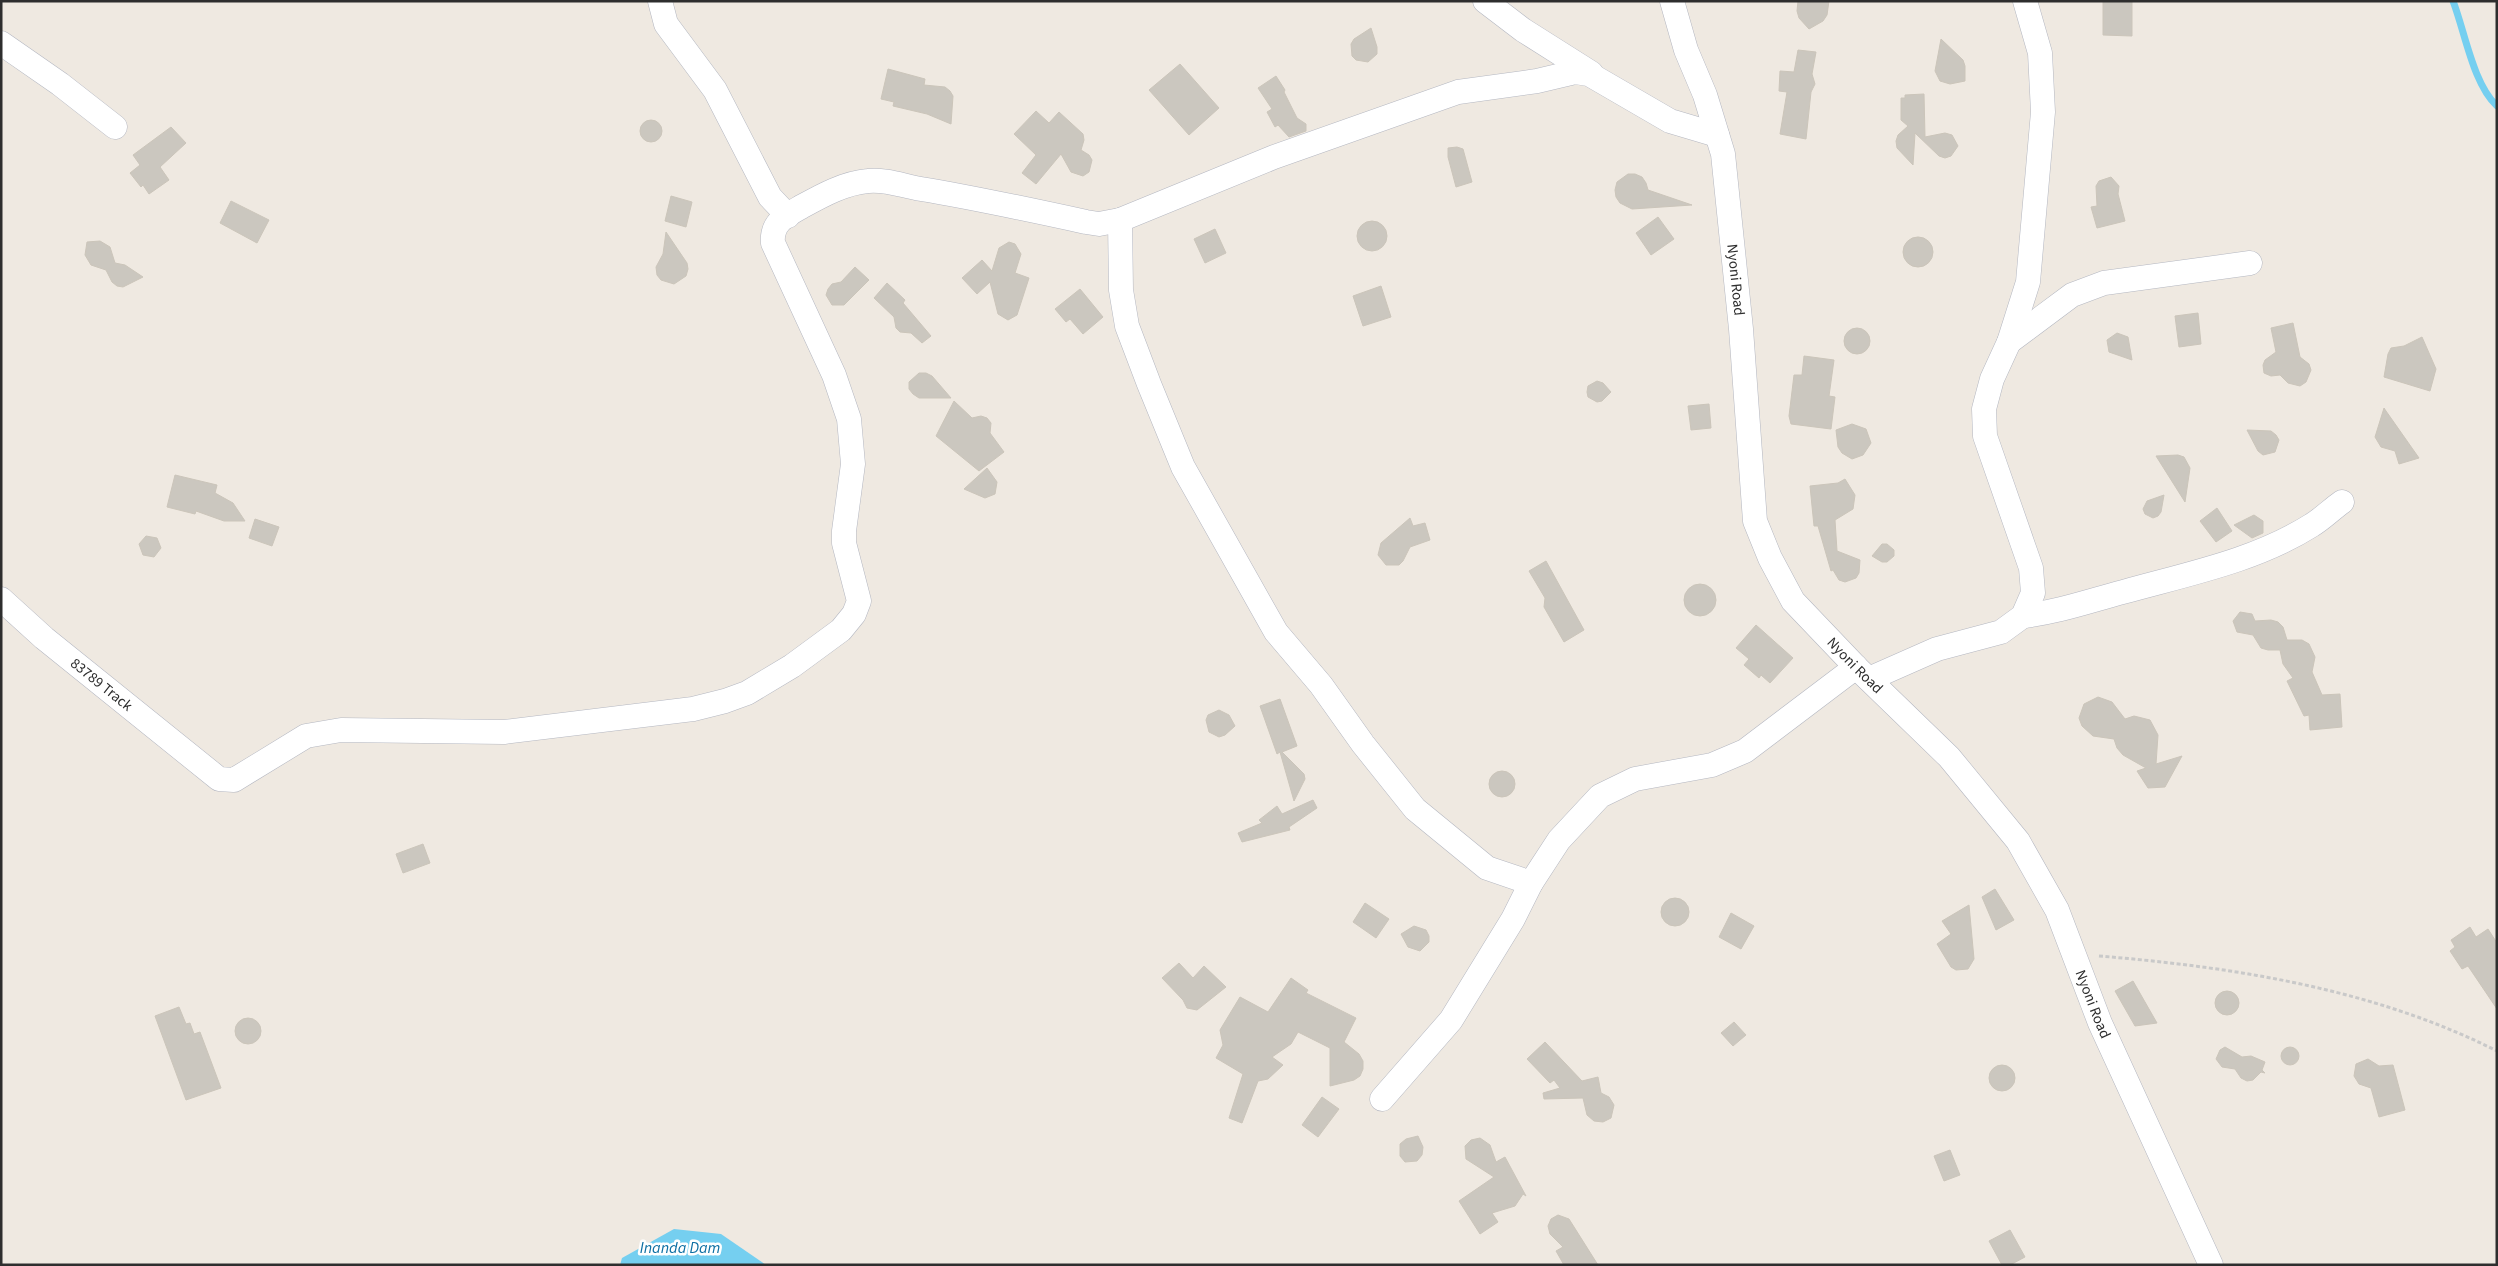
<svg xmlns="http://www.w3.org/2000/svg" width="2498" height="1266" font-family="'Source Sans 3',sans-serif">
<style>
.water{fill:#75cff0}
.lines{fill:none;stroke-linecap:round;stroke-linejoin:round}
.stream{stroke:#75cff0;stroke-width:7}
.building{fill:#cbc7bf;stroke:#cbc5ba}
.minor-casing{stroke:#b4b7c1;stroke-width:25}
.path{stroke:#c9c9c9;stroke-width:3;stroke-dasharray:4 2.5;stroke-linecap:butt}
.minor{stroke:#fff;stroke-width:24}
.labels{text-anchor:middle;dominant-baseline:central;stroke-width:5;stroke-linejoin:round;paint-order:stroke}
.street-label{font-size:15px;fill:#2e2e2e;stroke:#fff}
.water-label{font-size:16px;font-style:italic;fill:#0d6fa3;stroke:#fff}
</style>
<rect width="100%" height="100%" fill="#efe9e1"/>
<!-- water -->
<path class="water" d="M674,1229L721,1234L766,1265H620L622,1258Z"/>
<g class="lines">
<!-- stream -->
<path class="stream" d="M2453,1C2465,32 2473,84 2497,106"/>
</g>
<!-- building -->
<path class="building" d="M1798,1H1829L1827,15L1823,21L1809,29L1799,18L1797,11Z
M2103,1H2132V36L2103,35Z
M1371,28L1377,47V54L1368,62L1356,60L1352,56L1351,44L1354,39Z
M1941,39L1963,60L1965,66V81L1950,84L1940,81L1935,71Z
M1798,50L1816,52L1812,74L1815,84L1811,92L1806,139L1780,134L1787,92L1779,91L1780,71L1794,72Z
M1180,64L1219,108L1189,135L1149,90Z
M888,69L925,79L924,85L945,87L950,91L953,96L951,124L927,114L893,106L894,102L881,99Z
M1276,76L1285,90L1284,92L1297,118L1306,124V131L1289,137L1278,125L1275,127L1267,112L1272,109L1258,88Z
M1924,94L1925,137L1945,133L1952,135L1958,146L1951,156L1945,158L1939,156L1915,133L1913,165L1897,148L1896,141L1898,135L1908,126L1901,120V98H1905V95Z
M1036,111L1049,123L1059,112L1083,134L1084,140L1081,150L1089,155L1092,160L1089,172L1083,176L1071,172L1061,154L1036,184L1022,173L1036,155L1014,134Z
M640 131a11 11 0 1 1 22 0a11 11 0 1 1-22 0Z
M171,127L186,143L160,167L169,180L149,194L143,185L141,187L130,173L140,165L133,155Z
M1457,147L1463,149L1472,182L1456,187L1448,157V148Z
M1628,174H1635L1642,177L1646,183L1648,190L1692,205L1632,209L1620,203L1616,197L1615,190L1617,182Z
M2111,177L2119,186L2118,194L2125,221L2097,228L2091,207L2097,206L2096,186L2099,181Z
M671,196L692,202L686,227L665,221Z
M231,201L269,220L257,243L220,223Z
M1658,217L1674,239L1651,255L1636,233Z
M1357 236a15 15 0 1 1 30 0a15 15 0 1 1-30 0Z
M1215,229L1226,253L1205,263L1194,239Z
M666,232L687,263L688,269L686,276L674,284L661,280L657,275L656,267L663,254Z
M1903 252a15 15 0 1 1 30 0a15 15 0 1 1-30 0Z
M100,241L110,247L115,263L125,265L143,277L123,287L117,286L112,282L106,270L91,265L85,255L87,242Z
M1009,242L1015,244L1021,254L1015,273L1029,278L1017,315L1008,320L998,314L990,282L977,294L962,278L982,260L992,271L999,248Z
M855,267L869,280L844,305H832L826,295L828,289L832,284L841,282Z
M887,283L905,300L903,303L931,336L922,343L911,333L900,332L896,328L894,317L874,298Z
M1381,286L1391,317L1363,326L1353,296Z
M1080,289L1103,317L1083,334L1070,319L1066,322L1055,309Z
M2198,313L2201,344L2179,347L2175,316Z
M2293,323L2300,357L2309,364L2311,370L2306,382L2300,386L2288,383L2280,375L2271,376L2264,373L2263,365L2265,360L2276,352L2271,328Z
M1844 341a13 13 0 1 1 26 0a13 13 0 1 1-26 0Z
M2117,333L2128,337L2132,360L2109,352L2107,340Z
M2422,337L2436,369L2430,391L2384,377L2388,354L2391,348L2404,346Z
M1804,356L1834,360L1829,396L1835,397L1831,429L1791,424L1789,416L1794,375H1802Z
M919,373H926L932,376L951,398H919L913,394L909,389V382Z
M1597,381L1603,383L1611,392L1602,401L1597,402L1588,397L1587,392L1588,386Z
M954,401L972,418L981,416L987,418L991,423L990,433L1004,452L979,471L936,436Z
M1709,404L1711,428L1691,430L1688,406Z
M2384,408L2386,411L2419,458L2399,464L2395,451L2381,447L2375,437Z
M1852,424L1866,429L1871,443L1863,455L1852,459L1842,453L1838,447L1836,430Z
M2247,430L2271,431L2276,435L2279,440L2275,452L2263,455L2258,451Z
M2178,455L2184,457L2190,468L2185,502L2156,456Z
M987,468L997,482L995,494L985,498L964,489Z
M175,475L217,485L215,493L233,503L245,521H224L196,511L195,514L167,507Z
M1845,479L1855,495L1853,509L1835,520L1837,551L1860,560L1859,573L1856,578L1845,582L1839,580L1833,570L1831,571L1818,526H1814L1810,486L1838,483Z
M2164,495L2161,512L2158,516L2153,518L2145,514L2143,509L2147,501Z
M2217,508L2232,531L2216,542L2200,521Z
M2254,515L2263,521V533L2252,538L2234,525Z
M1410,518L1413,526L1425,523L1430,540L1410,547L1403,561L1399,565H1386L1378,555L1381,543Z
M255,519L279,527L272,546L249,538Z
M146,536L157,538L161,548L154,557L143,555L139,544Z
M1882,544H1887L1894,550V556L1887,562H1882L1872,556Z
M1546,561L1584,630L1564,642L1544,607L1545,598L1529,571Z
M1684 600a16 16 0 1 1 32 0a16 16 0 1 1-32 0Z
M2240,612L2252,614L2255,621L2271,620L2278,622L2283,627L2287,640H2302L2309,644L2315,657L2312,672L2322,695L2340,694L2342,727L2310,730L2309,715L2304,716L2287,681L2293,678L2283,664L2280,650H2268L2261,648L2253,635L2237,632L2233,621Z
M1756,625L1793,658L1770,683L1761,675L1759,678L1744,665L1749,659L1736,648Z
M2098,697L2112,702L2125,719L2134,716L2150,720L2158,735L2156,764L2182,756L2165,787L2148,788L2137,771L2146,768L2123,755L2117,748L2114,739L2093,736L2082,726L2079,718L2084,704Z
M1280,699L1297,746L1282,752L1304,774L1305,779L1294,801L1280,752L1277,754L1260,706Z
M1219,710L1229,715L1235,726L1225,735L1219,737L1209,732L1206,720L1208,715Z
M1489 784a13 13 0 1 1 26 0a13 13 0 1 1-26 0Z
M1313,800L1317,808L1289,827L1290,830L1242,842L1238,833L1262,823L1259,820L1277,806L1282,814Z
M423,844L430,863L403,873L396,854Z
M1995,889L2014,920L1996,930L1982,897Z
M1661 912a14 14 0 1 1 28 0a14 14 0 1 1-28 0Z
M1365,903L1389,919L1376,938L1353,922Z
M1969,905L1974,959L1968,969L1956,970L1951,967L1937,944L1951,934L1942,921Z
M1731,913L1754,926L1741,949L1719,937Z
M1414,926L1426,930L1429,936V942L1420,951L1408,947L1401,934Z
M2470,927L2476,937L2488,929L2497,943V1009L2468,966L2462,969L2450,951L2455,947L2451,940Z
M1179,963L1193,978L1204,966L1226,987L1197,1010L1187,1008L1183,1000L1162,978Z
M1291,978L1308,990L1306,993L1356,1018L1344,1042L1359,1054L1363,1061V1069L1360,1076L1354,1080L1330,1086V1048L1298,1032L1291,1044L1272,1057L1283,1065L1268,1079L1258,1081L1242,1123L1229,1118L1243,1074L1216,1058L1223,1045L1220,1030L1240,997L1268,1012Z
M2133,981L2157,1023L2135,1026L2115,991Z
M2215 1003a12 12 0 1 1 24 0a12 12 0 1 1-24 0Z
M179,1007L186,1024L190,1023L194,1034L200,1032L221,1088L186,1100L155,1016Z
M235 1031a13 13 0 1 1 26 0a13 13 0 1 1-26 0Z
M1734,1022L1746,1035L1733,1046L1721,1033Z
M1545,1042L1582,1081L1598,1077L1601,1093L1609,1097L1614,1105L1611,1118L1603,1122L1594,1121L1587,1115L1583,1098L1544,1099L1543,1093L1560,1088L1554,1080L1550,1083L1527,1059Z
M2281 1056a9 9 0 1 1 18 0a9 9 0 1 1-18 0Z
M2225,1047L2242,1057L2251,1056L2265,1062L2262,1070L2265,1073L2261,1072L2253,1080L2247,1081L2241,1078L2235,1069L2222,1067L2216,1059L2220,1050Z
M2368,1059L2379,1066L2393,1065L2405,1110L2379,1117L2371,1088L2359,1084L2354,1076L2356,1064Z
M1989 1078a13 13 0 1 1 26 0a13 13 0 1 1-26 0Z
M1322,1097L1339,1109L1318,1137L1302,1125Z
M1418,1136L1423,1147L1422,1155L1417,1161L1405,1162L1400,1156V1144L1406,1139Z
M1480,1138L1490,1145L1496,1162L1505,1157L1526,1196L1523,1194L1515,1206L1492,1213L1498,1222L1480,1234L1459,1201L1494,1177L1466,1159L1465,1146L1471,1140Z
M1950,1150L1960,1175L1944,1181L1934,1156Z
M1558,1215L1569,1219L1598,1265H1564L1556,1251L1563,1247L1550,1234L1548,1226L1551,1219Z
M2010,1230L2025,1257L2010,1265H2002L1989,1241Z"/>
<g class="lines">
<!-- minor casing -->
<g class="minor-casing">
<g id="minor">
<path d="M660,1L666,24L715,90L770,197L788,216"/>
<path d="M1485,1L1523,30L1591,73"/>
<path id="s1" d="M1672,1L1686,50L1705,95L1723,154L1741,329L1755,521L1770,558L1793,601L1856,667L1949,757L2018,841L2057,910L2100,1023L2211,1265"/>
<path d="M1,43L60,84L115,127"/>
<path d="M1120,220L1121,290L1127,326L1149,384L1183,467L1276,632L1321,685L1363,744L1415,809L1487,868L1531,883"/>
<path d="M2009,342L2072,295L2104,283L2250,263"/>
<path id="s2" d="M1,599L44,638L219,779L234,780L306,736L341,730L504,732L693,709L725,701L747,693L792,666L841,630L854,614L859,601L844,543V531L853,464L849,419L834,375L773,243C771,223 785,216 801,207C821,196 844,183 868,181C886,179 903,186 921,189C976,198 1031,210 1086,222L1099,224L1120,220L1274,157L1458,92L1537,81L1575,72L1589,74L1670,121L1717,135"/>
<path d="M2023,616C2058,612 2089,601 2123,592C2187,574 2255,561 2312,525C2322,519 2332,509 2342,502"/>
<path d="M1869,679L1937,649L2001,632L2023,616L2033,593L2031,568L1985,436L1984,409L1992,379L2009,342L2028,282L2043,112L2040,53L2025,1"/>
<path d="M1382,1099L1451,1020L1513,919L1531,883L1559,840L1600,796L1635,779L1712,765L1745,751L1856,667"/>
</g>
</g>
<!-- path -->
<path class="path" d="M2099,956C2234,967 2374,989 2497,1051"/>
<!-- minor -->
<use href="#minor" class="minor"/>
</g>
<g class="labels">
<!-- street labels -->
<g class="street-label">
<text stroke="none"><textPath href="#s1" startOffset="288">Nyoni Road</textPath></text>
<text stroke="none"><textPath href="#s1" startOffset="708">Nyoni Road</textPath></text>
<text stroke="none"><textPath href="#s2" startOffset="132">83789 Track</textPath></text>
<text stroke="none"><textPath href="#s1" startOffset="1128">Nyoni Road</textPath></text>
</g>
<!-- water labels -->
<g class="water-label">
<text x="680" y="1248">Inanda Dam</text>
</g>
</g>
<!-- border -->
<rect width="2498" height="1266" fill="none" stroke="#2e2e2e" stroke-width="5"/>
</svg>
